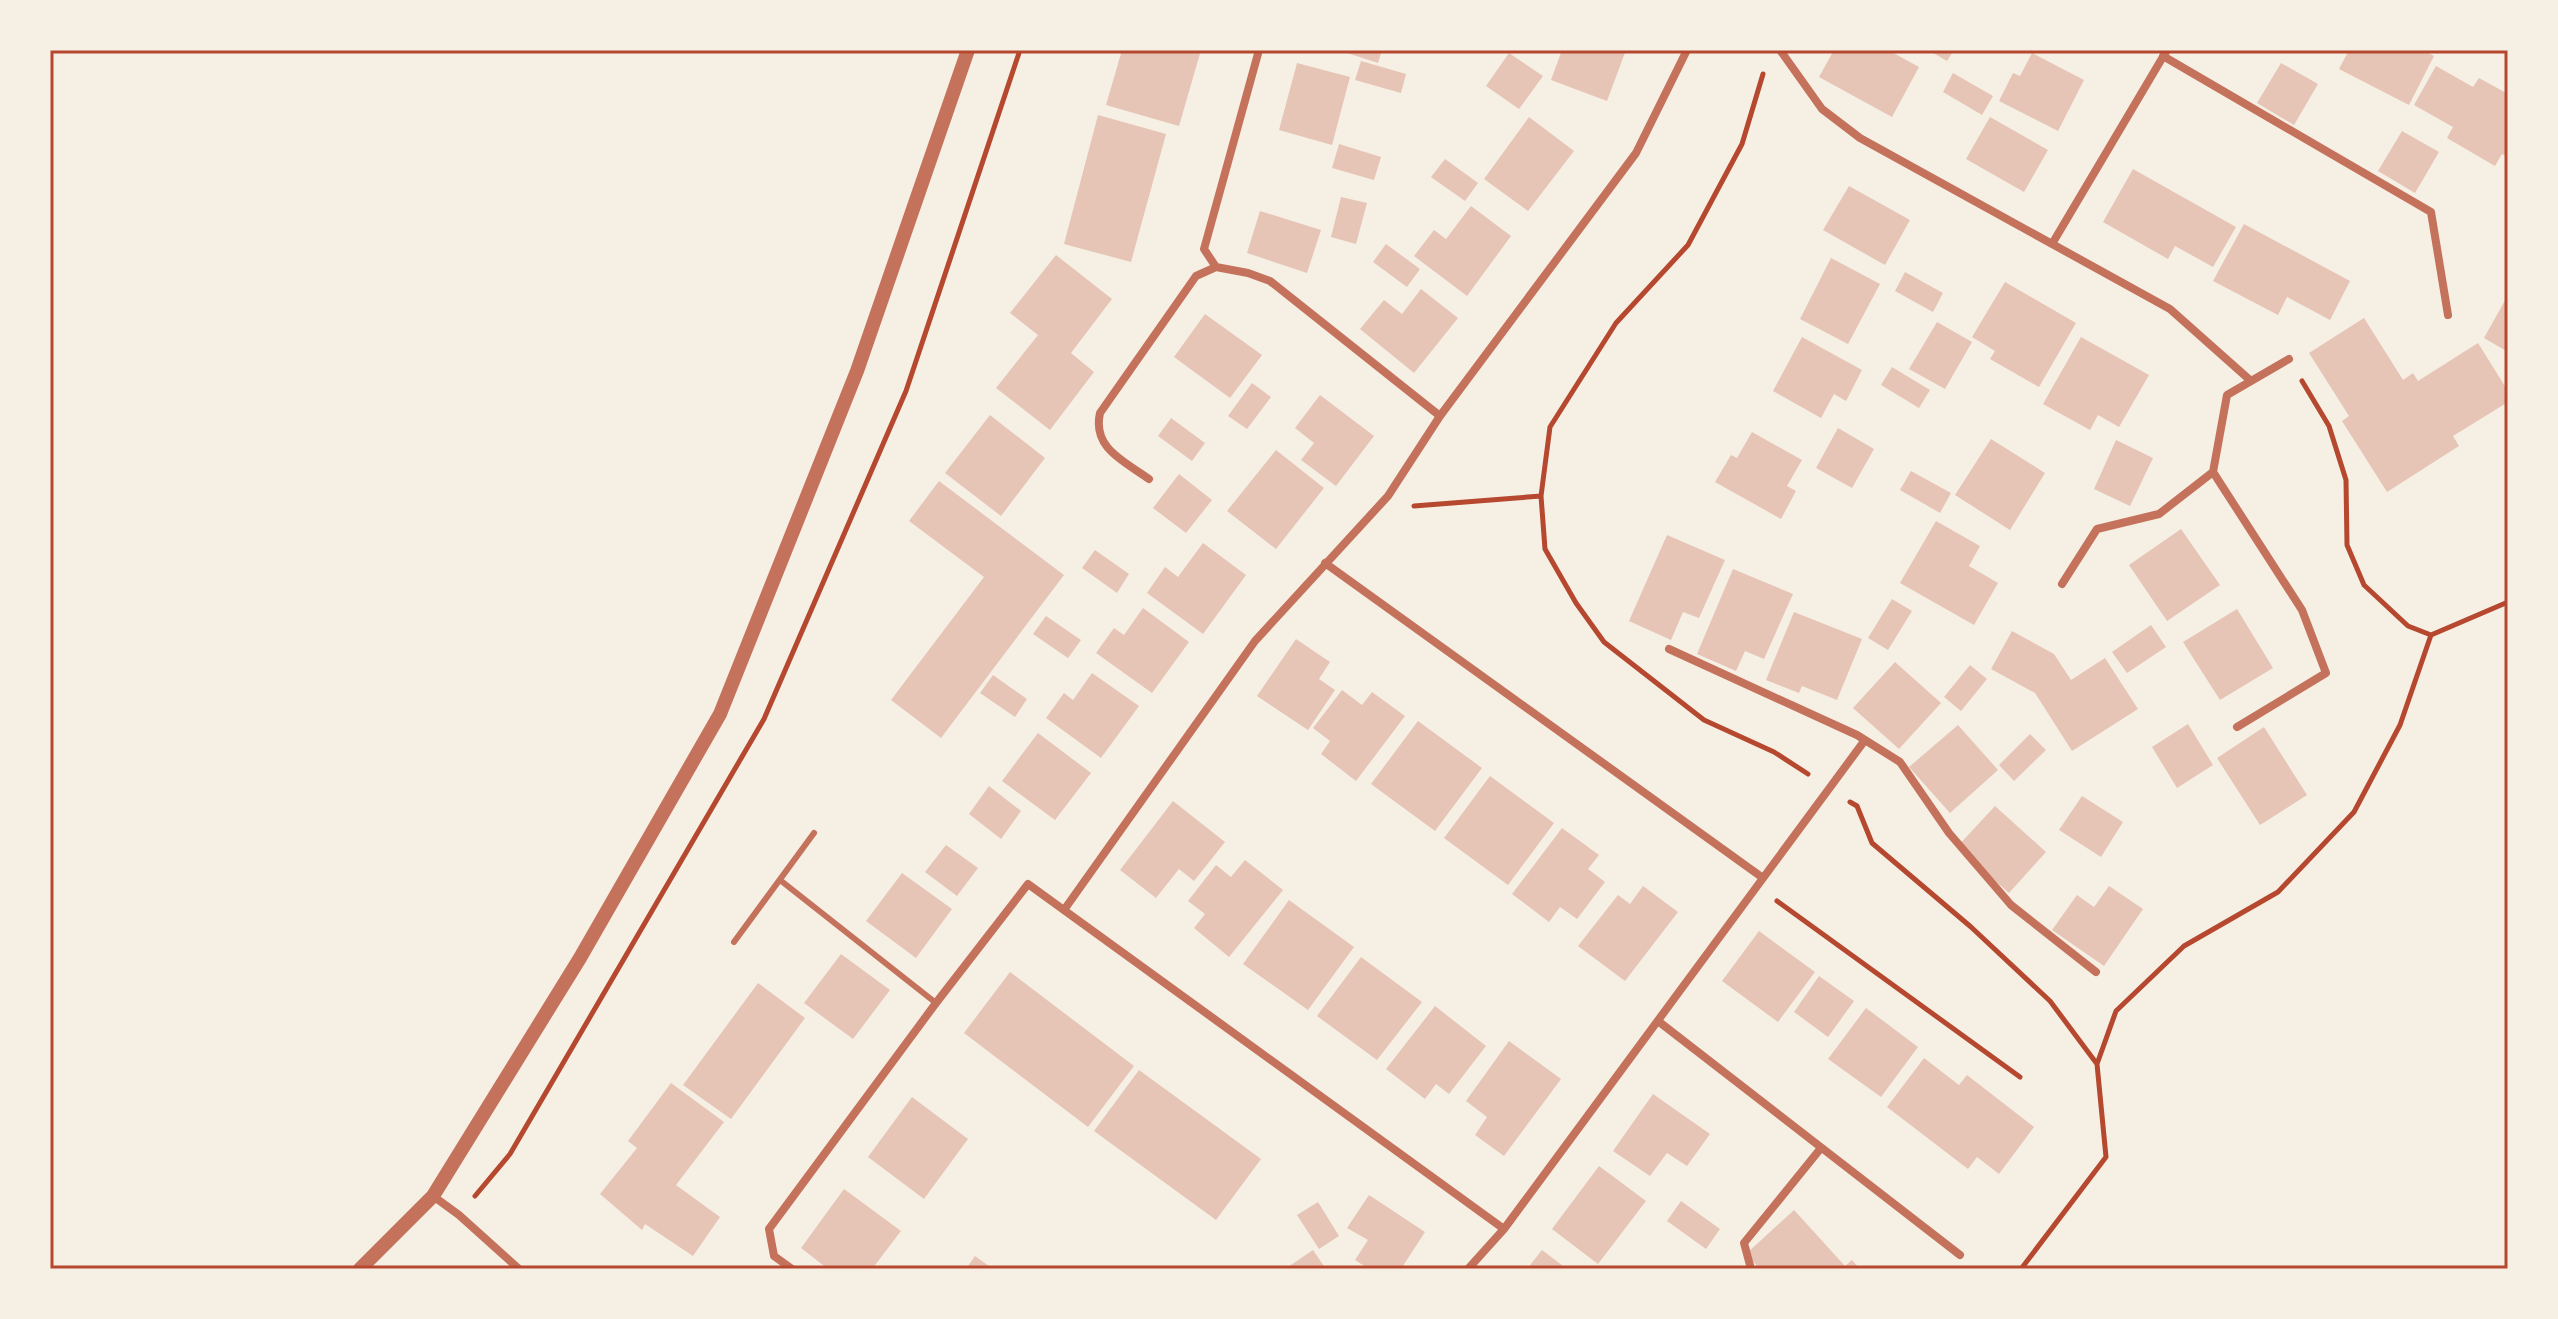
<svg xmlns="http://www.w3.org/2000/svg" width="2558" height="1319" font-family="'Titillium Web',sans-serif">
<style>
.building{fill:#e6c5b7}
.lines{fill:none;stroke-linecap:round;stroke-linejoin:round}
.path{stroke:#b5482f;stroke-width:5}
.service{stroke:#c5725c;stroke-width:6}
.minor{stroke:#c5725c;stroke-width:8}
.tertiary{stroke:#c5725c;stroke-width:14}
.neatline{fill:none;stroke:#b5482f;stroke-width:3}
</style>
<rect width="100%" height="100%" fill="#f6efe4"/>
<!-- building -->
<path class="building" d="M1122,50H1201L1179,126L1106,105Z
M1338,50H1382L1378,63Z
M1562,50H1626L1607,101L1551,80Z
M1834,50H1888L1919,67L1892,117L1819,77Z
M1928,50H1954L1947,61Z
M2349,50H2423L2434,56L2409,105L2339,69Z
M1509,53L1543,76L1519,109L1486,86Z
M2032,53L2084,80L2058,131L1999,101L2013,73L2020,76Z
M1361,61L1406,74L1401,93L1355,80Z
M1297,63L1350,77L1332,145L1279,130Z
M2281,63L2318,84L2294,125L2257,103Z
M2436,66L2473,87L2479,78L2508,94V157L2502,154L2495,166L2447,138L2453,127L2414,105Z
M1953,73L1993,96L1982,115L1943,92Z
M1098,115L1166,134L1131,262L1064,244Z
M1529,117L1574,151L1528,211L1484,179Z
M1990,117L2048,150L2024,192L1966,159Z
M2402,131L2439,152L2415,193L2378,171Z
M1339,144L1381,157L1374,180L1332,168Z
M1445,159L1478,183L1465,201L1431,177Z
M2133,169L2236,227L2213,267L2175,246L2168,259L2103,222Z
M1849,186L1910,220L1885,265L1823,230Z
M1341,197L1367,203L1356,244L1331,237Z
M1471,206L1511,236L1467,296L1414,256L1434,230L1446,239Z
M1260,211L1321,230L1307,273L1247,253Z
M2244,224L2350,281L2330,320L2287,297L2278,315L2213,281Z
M1386,244L1420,269L1407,287L1373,262Z
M1056,255L1112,299L1071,353L1094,372L1050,430L996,388L1038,335L1010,313Z
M1831,258L1880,284L1848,344L1800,319Z
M1905,272L1943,293L1933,312L1895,291Z
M2005,282L2076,323L2039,387L1990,359L1995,351L1972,337Z
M1421,289L1458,318L1414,373L1360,329L1384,300L1402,314Z
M2508,295V352L2484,338Z
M1205,314L1262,355L1230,398L1174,357Z
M2364,318L2403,380L2413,373L2418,381L2478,343L2508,391V402L2453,436L2459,446L2387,492L2342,421L2349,416L2309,353Z
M1937,322L1972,342L1945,389L1909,369Z
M1802,337L1862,370L1846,401L1834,394L1821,418L1773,391Z
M2081,337L2149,375L2119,427L2098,415L2090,430L2043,404Z
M1892,367L1930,390L1919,408L1881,385Z
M1252,383L1271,397L1247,429L1228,416Z
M1320,395L1374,436L1336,486L1301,460L1314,443L1295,428Z
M990,415L1045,458L1001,516L945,473Z
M1171,418L1205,443L1192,461L1158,436Z
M1838,428L1874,449L1852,488L1816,468Z
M1752,432L1802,460L1787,486L1796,491L1781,519L1715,482L1731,455L1737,458Z
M1991,439L2045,473L2010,530L1955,495Z
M2116,440L2153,458L2130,506L2094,489Z
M1276,450L1324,488L1276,549L1227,511Z
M1911,471L1951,493L1940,513L1900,490Z
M1179,474L1212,500L1186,533L1153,508Z
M939,481L1064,575L941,738L891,700L984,577L909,521Z
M1936,521L1980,546L1969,566L1998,583L1974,625L1900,583Z
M2181,529L2220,585L2167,621L2129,565Z
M1667,535L1725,560L1699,618L1683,612L1671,640L1629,621Z
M1203,543L1246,575L1203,634L1147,593L1165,567L1178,577Z
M1095,550L1129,574L1117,593L1082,568Z
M1733,569L1793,594L1764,659L1745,651L1736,671L1697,654Z
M1892,599L1912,611L1888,650L1868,638Z
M1143,608L1189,642L1152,693L1096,653L1114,628L1124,635Z
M2237,609L2273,668L2220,700L2183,642Z
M1794,612L1862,639L1837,700L1802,686L1799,693L1766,680Z
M1046,616L1081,640L1068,658L1033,634Z
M2151,625L2166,647L2127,673L2112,652Z
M2012,631L2054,654L2071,680L2105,658L2138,709L2072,751L2035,693L1991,669Z
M1296,639L1330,662L1319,679L1335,690L1308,730L1257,696Z
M1895,662L1941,703L1899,749L1853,708Z
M1970,665L1987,679L1961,711L1944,697Z
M1092,673L1139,706L1101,758L1046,718L1064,693L1073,700Z
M993,675L1027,699L1015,717L980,693Z
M1342,690L1362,705L1372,692L1405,716L1356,781L1321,754L1330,741L1313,728Z
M1418,721L1482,768L1435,831L1371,784Z
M2188,724L2213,765L2177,788L2152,747Z
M1958,725L1998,770L1950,813L1909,767Z
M2264,727L2307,795L2260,825L2217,758Z
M1038,733L1091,773L1055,820L1002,781Z
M2030,734L2046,750L2014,781L1999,765Z
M1490,776L1554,823L1508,885L1444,838Z
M989,786L1021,811L1001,839L969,814Z
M2082,796L2123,822L2101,857L2059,830Z
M1173,801L1225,842L1194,881L1179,869L1156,898L1120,870Z
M1995,806L2046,852L2009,893L1957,847Z
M1562,828L1599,855L1588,869L1605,882L1577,919L1560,907L1549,922L1512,894Z
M946,845L978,868L957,896L925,872Z
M1245,860L1283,890L1229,957L1194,928L1205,914L1188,901L1216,865L1231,877Z
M902,873L952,909L916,958L866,921Z
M1643,886L1678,912L1625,981L1578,946L1618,895L1630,904Z
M2109,886L2143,909L2104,966L2052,930L2077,895L2094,907Z
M1289,900L1354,947L1308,1010L1243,964Z
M1759,931L1815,972L1778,1022L1722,981Z
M841,954L890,990L853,1039L804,1003Z
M1361,957L1422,1002L1377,1060L1317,1016Z
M1010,972L1134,1066L1088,1127L964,1033Z
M1819,976L1854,1001L1828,1037L1794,1012Z
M758,983L805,1018L731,1119L683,1085Z
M1435,1006L1486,1046L1449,1094L1436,1084L1425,1099L1386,1069Z
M1866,1008L1918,1047L1881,1097L1828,1059Z
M1509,1041L1561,1079L1504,1156L1475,1135L1487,1117L1466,1101Z
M1924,1058L1959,1085L1967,1075L2034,1127L1999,1174L1977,1157L1968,1169L1887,1107Z
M1139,1070L1261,1159L1216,1220L1094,1131Z
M671,1083L724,1122L676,1185L720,1217L693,1256L645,1224L642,1230L600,1194L637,1148L628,1141Z
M1653,1094L1710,1134L1687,1166L1667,1153L1650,1176L1613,1151Z
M912,1097L968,1139L924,1199L868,1157Z
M1599,1166L1646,1201L1598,1264L1552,1229Z
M844,1189L901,1231L872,1269H828L801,1248Z
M1369,1195L1425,1232L1401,1269H1369L1355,1260L1368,1240L1347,1228Z
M1681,1201L1720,1229L1706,1249L1667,1221Z
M1318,1202L1339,1236L1319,1249L1297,1215Z
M1794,1210L1845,1266L1852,1260L1860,1269H1760L1746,1254Z
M1313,1250L1326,1269H1285Z
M1542,1250L1567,1269H1527Z
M975,1256L993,1269H966Z"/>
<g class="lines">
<!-- path -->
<path class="path" d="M1763,74L1742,144L1688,245L1616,323L1550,427L1541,496L1545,549L1576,603L1604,642L1704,720L1774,752L1808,774
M2302,381L2329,426L2346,480L2347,545L2364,585L2408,626L2431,635L2508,602
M1414,506L1541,496
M1850,802L1857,806L1872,843L1971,927L2050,1001L2097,1064L2116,1011L2184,946L2278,892L2354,812L2400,725L2431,635
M1777,901L2020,1077
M475,1196L510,1154L764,719L906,391L1020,50
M2021,1269L2106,1157L2097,1064"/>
<!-- service -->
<path class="service" d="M780,880L936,1003
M734,942L814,833"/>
<!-- minor -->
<path class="minor" d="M1780,50L1822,109L1860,138L2170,309L2251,381
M2163,56L2431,212L2448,315
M2052,244L2167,50
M1216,267L1204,249L1259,50
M2213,472L2227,395L2289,359
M1149,479C1124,461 1092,448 1100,413L1196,276L1216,267L1248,273L1270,281L1440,416
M1325,563L1763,878
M2062,584L2097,529L2159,514L2213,472L2302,610L2326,673L2237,727
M1669,649L1857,735L1900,762L1949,833L2011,905L2096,972
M1064,910L1255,641L1388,496L1440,416L1636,153L1687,50
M1658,1021L1960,1255
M433,1196L459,1215L519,1269
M792,1269L774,1256L769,1229L936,1003L1028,884L1504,1229
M1468,1269L1504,1229L1865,740
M1751,1269L1744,1243L1821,1148"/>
<!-- tertiary -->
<path class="tertiary" d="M360,1269L433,1196L580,958L720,714L857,371L968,50"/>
</g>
<!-- border -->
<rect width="2558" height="1319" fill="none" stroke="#f6efe4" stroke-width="104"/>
<rect x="52" y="52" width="2454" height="1215" class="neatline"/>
</svg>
